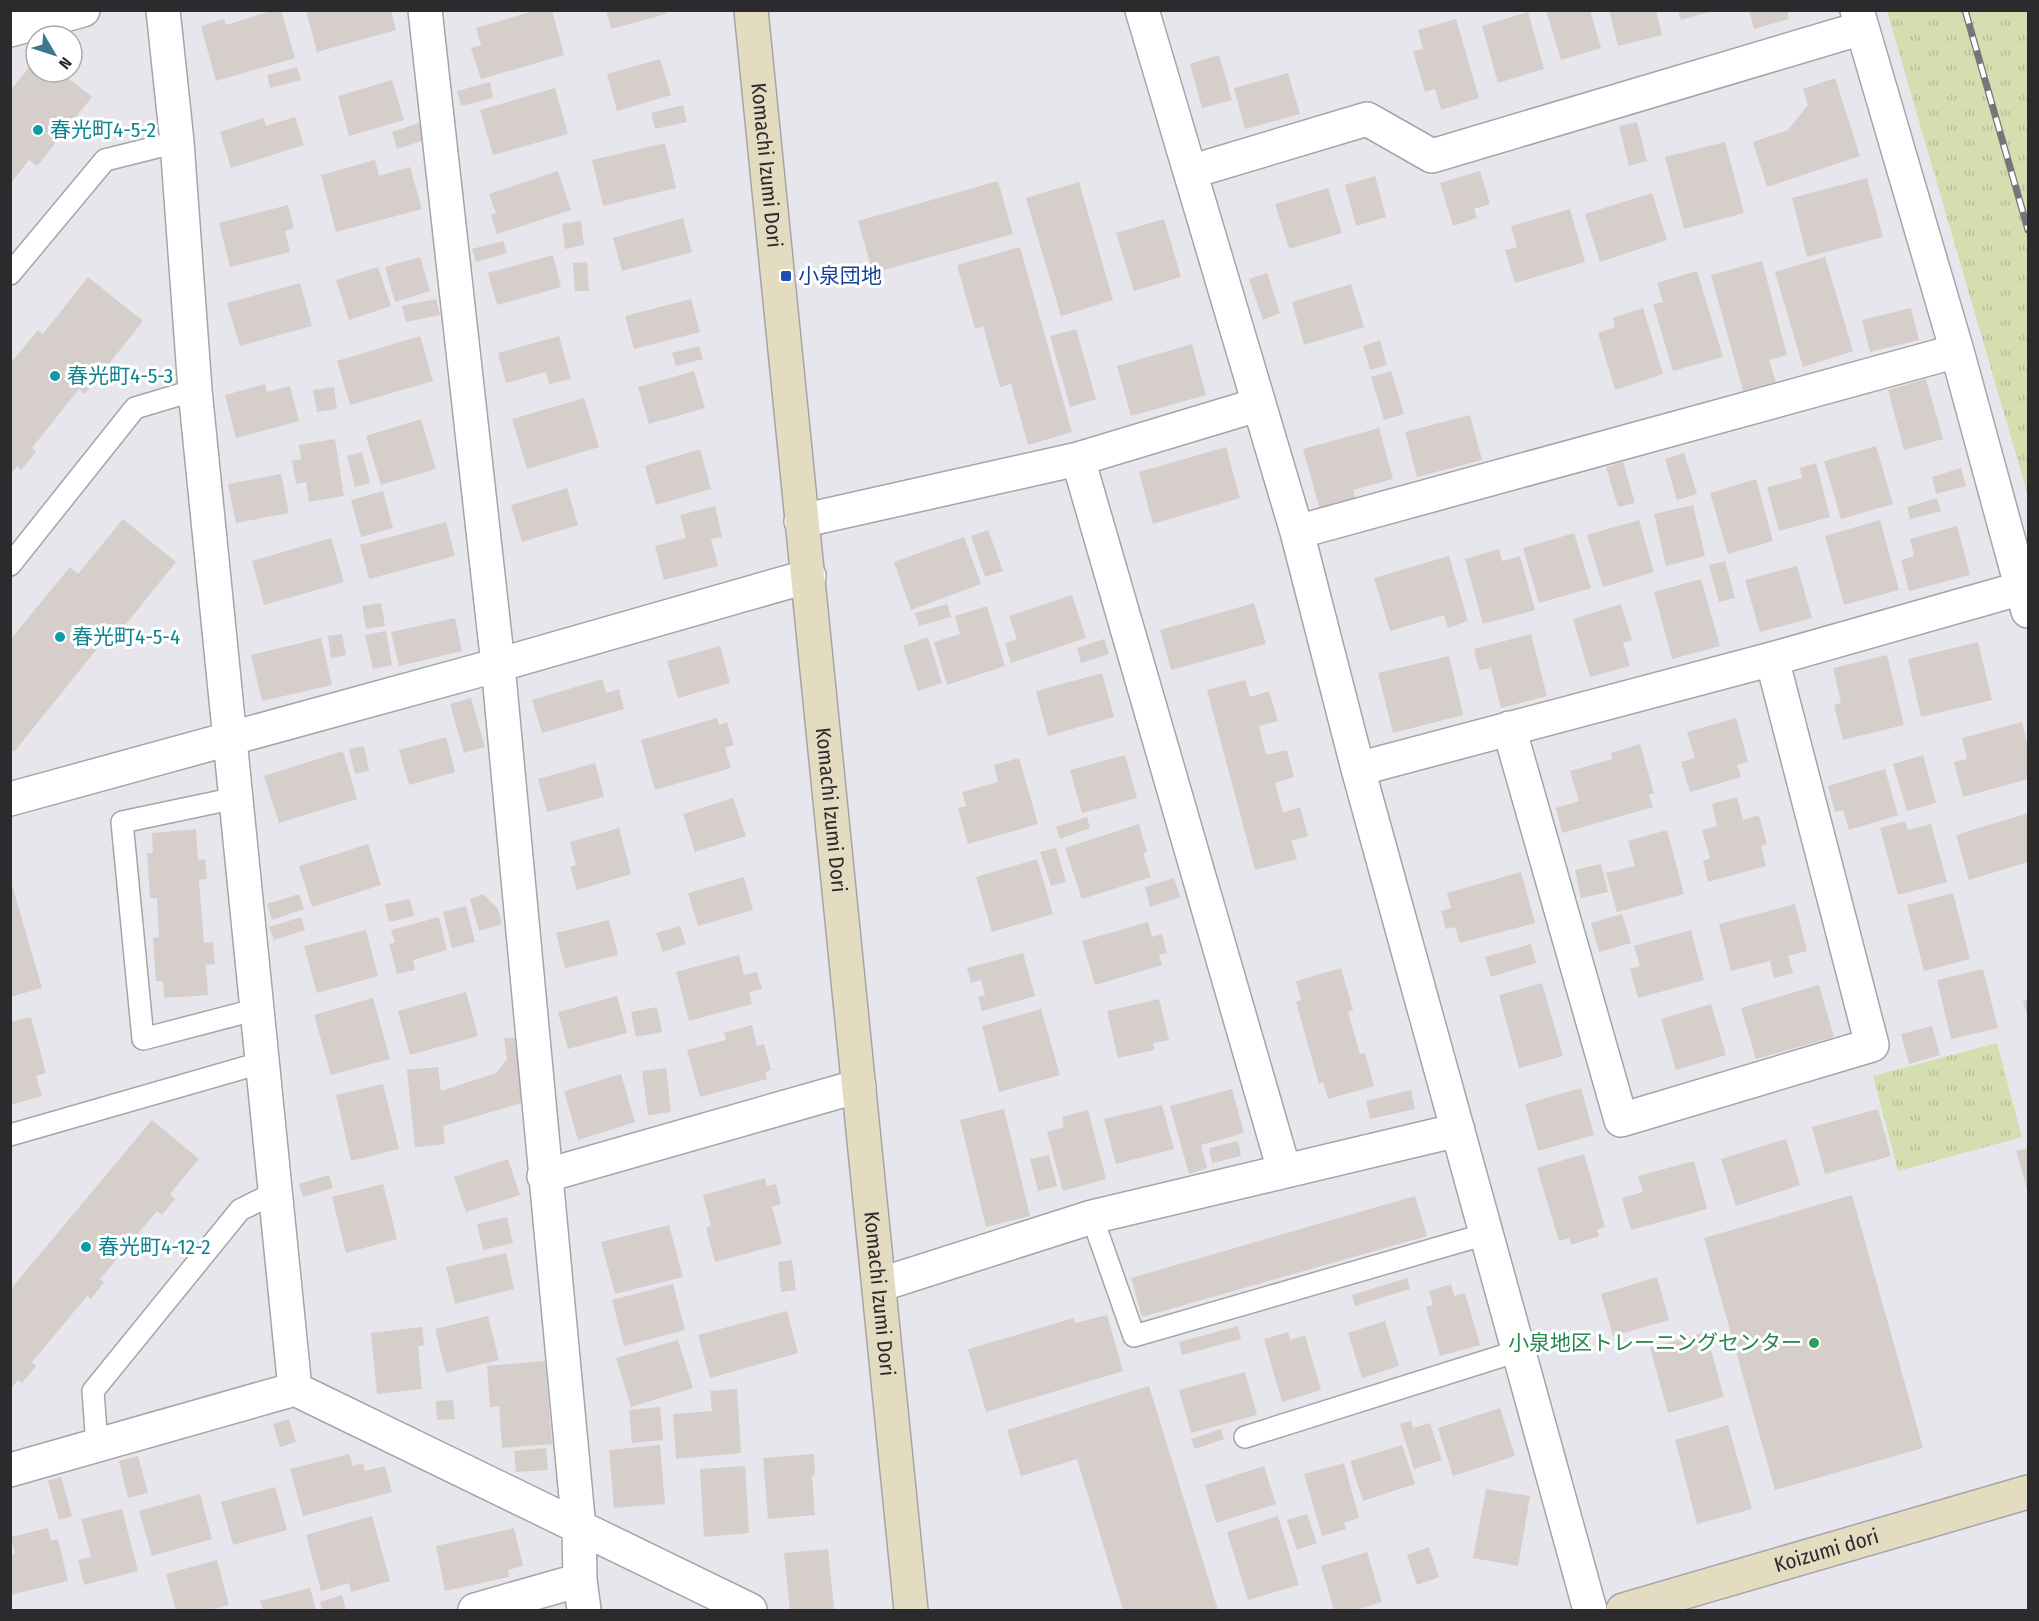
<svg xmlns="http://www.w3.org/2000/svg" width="2039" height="1621" font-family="'Fira Sans Condensed','Noto Sans JP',sans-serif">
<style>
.grass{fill:url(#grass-tufts)}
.building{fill:#d5ceca}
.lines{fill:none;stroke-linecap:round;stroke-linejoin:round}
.lane-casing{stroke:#a6a4ab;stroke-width:24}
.street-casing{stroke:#a6a4ab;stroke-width:36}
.secondary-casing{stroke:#a6a4ab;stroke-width:36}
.lane{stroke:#fff;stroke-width:21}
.street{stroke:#fff;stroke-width:33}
.secondary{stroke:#e4dcc0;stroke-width:33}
.rail-casing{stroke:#777579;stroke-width:7}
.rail{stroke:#fff;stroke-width:4.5;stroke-dasharray:14;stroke-linecap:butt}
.culture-dot{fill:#0f9aa8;stroke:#fff;stroke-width:2}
.transit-dot{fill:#1a4fb4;stroke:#fff;stroke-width:2}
.leisure-dot{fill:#2e9e5b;stroke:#fff;stroke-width:2}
.labels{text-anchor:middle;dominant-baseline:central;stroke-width:6;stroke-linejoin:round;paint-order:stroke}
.culture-label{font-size:21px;fill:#0d838f;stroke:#fff;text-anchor:start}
.street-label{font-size:21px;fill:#2b2a2c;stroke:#fff}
.transit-label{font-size:21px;fill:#164399;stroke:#fff;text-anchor:start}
.leisure-label{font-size:21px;fill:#27864d;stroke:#fff;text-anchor:end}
</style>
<defs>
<pattern id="grass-tufts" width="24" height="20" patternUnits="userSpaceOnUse" patternTransform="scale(1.5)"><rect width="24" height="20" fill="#d4deb0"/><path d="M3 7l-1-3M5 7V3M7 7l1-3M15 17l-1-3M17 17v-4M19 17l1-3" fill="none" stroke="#b6bf98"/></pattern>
</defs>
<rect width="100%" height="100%" fill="#e8e6ed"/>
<!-- grass -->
<path class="grass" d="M1887,11H2028V496Z
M1997,1043L2022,1137L1898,1171L1873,1076Z"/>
<!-- building -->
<path class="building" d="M274,10H281L295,58L216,81L201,26L224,19L226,25Z
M306,10H391L396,30L317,52Z
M537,10H552L564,55L481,79L471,48L481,45L476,28Z
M606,10H665L666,14L611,29Z
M1546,10H1590L1601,48L1561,60Z
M1609,10H1656L1662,35L1618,46Z
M1678,10H1713V11L1681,20Z
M1749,10H1787L1789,19L1754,29Z
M1528,12L1544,69L1498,83L1482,26Z
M1456,19L1479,98L1441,110L1435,89L1425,92L1413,51L1423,49L1418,30Z
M1219,55L1232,100L1202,108L1190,64Z
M36,59V72H68L71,74L68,78L92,97L37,166L29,160L10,184V91Z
M660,59L671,95L617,111L607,74Z
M297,67L301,80L270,88L267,75Z
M1288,73L1300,114L1245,129L1234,88Z
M1835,78L1860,156L1767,187L1753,142L1788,130L1808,105L1803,89Z
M392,80L404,120L349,136L338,96Z
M490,82L493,98L461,106L457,91Z
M555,88L568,134L493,155L480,110Z
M683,105L687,122L655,129L651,113Z
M295,117L304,145L231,168L220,132L263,118L266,126Z
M422,122L427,139L397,149L392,132Z
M1637,122L1647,161L1629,166L1619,126Z
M1725,142L1744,213L1684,229L1665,157Z
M665,143L676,188L603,206L592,160Z
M375,160L379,176L410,167L422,209L336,232L321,175Z
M558,171L571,210L497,234L491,215L496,213L489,194Z
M1480,171L1490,204L1474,209L1477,218L1453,226L1440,183Z
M1375,176L1386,217L1356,226L1345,185Z
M1867,178L1883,237L1807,257L1792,198Z
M998,181L1013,234L873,273L858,221Z
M1079,182L1113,300L1061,316L1026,198Z
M1328,188L1342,233L1289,249L1275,204Z
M1652,193L1667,240L1600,262L1585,214Z
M288,205L294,228L285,231L290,252L230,267L219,223Z
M1570,209L1585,262L1515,283L1505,250L1517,247L1511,226Z
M683,218L692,252L622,271L613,238Z
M1164,219L1181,277L1134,291L1116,233Z
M581,221L584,245L565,249L562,224Z
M503,241L507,253L476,262L472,249Z
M1020,247L1072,432L1028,445L1011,384L1000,387L983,326L975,329L957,265Z
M553,255L561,287L497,305L488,273Z
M420,257L430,291L395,302L385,267Z
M1825,257L1853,351L1803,367L1775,272Z
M1762,261L1787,355L1769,360L1776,382L1743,391L1711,275Z
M587,262L589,291H575L573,263Z
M378,267L391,306L349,320L336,280Z
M1697,271L1723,357L1673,371L1653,304L1663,302L1657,283Z
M1267,273L1280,313L1263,320L1249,279Z
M88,277L143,321L85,394L79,389L32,448L36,452L21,470L17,466L10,475V364L38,330L43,334Z
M300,283L312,326L240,346L227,303Z
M1351,284L1364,327L1304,345L1292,302Z
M436,299L440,315L406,322L402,306Z
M691,299L700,332L634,349L625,316Z
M1643,308L1663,374L1615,390L1598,333L1615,327L1613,318Z
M1911,308L1919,340L1870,352L1862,320Z
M1076,329L1096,399L1070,407L1050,336Z
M420,336L433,381L350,405L337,361Z
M559,336L571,379L549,384L546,372L506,383L498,353Z
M1380,340L1387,365L1370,370L1363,346Z
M1192,344L1206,395L1131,416L1117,366Z
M699,346L703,359L676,366L672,353Z
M694,371L705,408L649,424L638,387Z
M1391,371L1404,414L1384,420L1371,377Z
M1926,379L1943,439L1904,450L1888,390Z
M265,384L267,392L290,386L299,421L236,438L225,395Z
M334,387L337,409L317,412L313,390Z
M584,398L599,447L527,469L512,419Z
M1470,415L1482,460L1417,477L1405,432Z
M421,419L436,469L381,485L366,436Z
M1379,428L1393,479L1353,490L1356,500L1320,510L1303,449Z
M335,439L344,496L309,502L306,482L296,484L292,461L301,459L299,445Z
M1876,446L1893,504L1841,519L1824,461Z
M1226,447L1240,498L1153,524L1139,472Z
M700,449L711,489L656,505L645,466Z
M362,452L370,483L355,487L347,456Z
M1684,453L1697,494L1677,500L1665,459Z
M1623,462L1635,503L1618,507L1606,467Z
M1816,463L1830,517L1779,531L1767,487L1802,478L1800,468Z
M1961,468L1966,486L1936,494L1932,477Z
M281,474L289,513L236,523L228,484Z
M1756,479L1773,541L1728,554L1710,493Z
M567,488L578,525L522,542L511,505Z
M383,491L393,528L361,537L351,500Z
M1937,498L1941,511L1910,519L1907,507Z
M1693,505L1705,556L1666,566L1654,514Z
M715,506L722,537L711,539L718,566L664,580L655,546L686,538L680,515Z
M123,519L176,562L118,634L113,629L14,752L10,749V640L70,567L78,574Z
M1639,520L1654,572L1603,587L1587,535Z
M1880,520L1899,590L1844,605L1825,536Z
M446,522L455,556L369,579L360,545Z
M1957,526L1970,575L1909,591L1901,560L1914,556L1910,539Z
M988,530L1003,571L985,577L971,536Z
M1574,533L1591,588L1539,603L1523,548Z
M964,537L981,584L911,610L894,562Z
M331,538L344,582L264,605L252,561Z
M1499,549L1502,561L1520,556L1535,610L1483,624L1465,559Z
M1449,556L1468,621L1448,628L1444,615L1390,631L1374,578Z
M1725,561L1735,598L1719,602L1709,565Z
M1797,566L1812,618L1760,632L1745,580Z
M1701,579L1720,646L1672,659L1654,592Z
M1072,595L1086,638L1011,663L1005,643L1017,639L1009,616Z
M381,603L385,626L366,629L362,606Z
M1254,603L1266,644L1171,670L1160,630Z
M947,604L951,617L919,626L915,613Z
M1621,604L1632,640L1623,643L1630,666L1590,677L1573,619Z
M987,606L1005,666L947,685L934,642L960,634L955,616Z
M455,618L462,651L399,666L391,632Z
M386,631L392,665L373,669L365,635Z
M342,634L346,655L331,658L328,636Z
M1531,634L1547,696L1501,708L1491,668L1479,670L1474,649Z
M928,637L942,683L918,691L903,646Z
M321,638L332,685L262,701L251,655Z
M1104,639L1109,654L1081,663L1077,648Z
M1978,642L1992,700L1921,717L1908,659Z
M720,646L730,683L678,698L667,661Z
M1887,655L1904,725L1843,740L1834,705L1841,703L1833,668Z
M1449,656L1463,715L1393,733L1378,673Z
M1102,673L1114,717L1048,736L1036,691Z
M602,679L606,693L619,689L624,709L542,733L532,700Z
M1245,680L1250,697L1269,691L1278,721L1259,726L1266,755L1287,750L1294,777L1275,783L1283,813L1300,807L1308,836L1291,841L1297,859L1255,870L1207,690Z
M471,698L485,747L464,753L450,704Z
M717,718L719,725L727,722L734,745L725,748L731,768L655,790L641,740Z
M1736,718L1748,762L1737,765L1741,777L1690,792L1681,762L1695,758L1687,732Z
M2022,722L2028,747V779L1963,797L1954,762L1967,759L1962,738Z
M446,737L455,772L409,785L399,750Z
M1640,744L1654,793L1649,795L1653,807L1562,833L1556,808L1579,801L1570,771L1612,759L1611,753Z
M364,746L369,771L355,774L349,749Z
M343,751L357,799L279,823L264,776Z
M1125,755L1137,798L1082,813L1070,770Z
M1923,755L1936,803L1907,811L1893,764Z
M1019,758L1038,824L968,844L958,808L966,806L962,792L998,782L994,765Z
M595,763L604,797L547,812L538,779Z
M1885,769L1898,815L1849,830L1843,810L1835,812L1828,786Z
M1737,797L1743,820L1759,815L1767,844L1761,846L1766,866L1708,882L1703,861L1710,858L1702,830L1717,826L1712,804Z
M733,798L746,836L695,852L683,814Z
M2028,813V862L1969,880L1956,835Z
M1087,817L1090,828L1060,839L1056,827Z
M1905,821L1908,830L1931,824L1947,882L1898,895L1880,828Z
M1139,824L1147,852L1143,853L1151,877L1082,899L1065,848Z
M619,828L631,874L577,890L570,867L576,865L570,842Z
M196,829L198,860L205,859L207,879L199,880L204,943L213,942L215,964L206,965L208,995L164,998L163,981H156L153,938L159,937L157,898H150L147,853H153L152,833Z
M1667,830L1684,894L1617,912L1606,873L1635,866L1628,841Z
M368,844L381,885L312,907L299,866Z
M1056,848L1066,882L1051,886L1040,852Z
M1037,859L1053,914L992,932L976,877Z
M1601,864L1608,892L1581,898L1575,870Z
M1521,872L1535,923L1460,943L1455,927L1446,929L1441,911L1451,908L1447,893Z
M744,877L753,910L698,926L688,893Z
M10,878L42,988L10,997Z
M1174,878L1180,897L1150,907L1145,887Z
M1953,893L1970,959L1924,971L1907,905Z
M299,894L304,909L272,920L267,904Z
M483,894L498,909L502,924L479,931L470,899Z
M410,899L414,916L389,922L385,904Z
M1795,904L1807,951L1788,956L1793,973L1774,978L1770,961L1731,971L1719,924Z
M466,906L475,942L452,948L443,912Z
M1622,914L1631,943L1599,952L1591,923Z
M301,917L305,930L274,940L269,927Z
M439,917L447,950L413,960L415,970L397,974L389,944L395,942L391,930Z
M609,920L618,955L565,968L556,933Z
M1148,922L1152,937L1162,934L1167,953L1159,955L1162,965L1095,985L1082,941Z
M680,926L686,944L663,952L656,933Z
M366,930L378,976L317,993L304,946Z
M1691,930L1704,980L1638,998L1630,969L1640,966L1634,946Z
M1531,944L1536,963L1491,977L1485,957Z
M1023,953L1035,996L982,1011L978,997L985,995L981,980L971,983L967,968Z
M739,955L744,975L757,972L762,989L749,992L752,1004L689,1021L676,972Z
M1341,968L1353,1010L1348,1012L1360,1054L1365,1053L1374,1086L1328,1099L1323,1082L1319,1084L1296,1002L1301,1000L1296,981Z
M1983,969L1998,1028L1951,1039L1937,980Z
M1542,983L1563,1056L1519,1068L1499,995Z
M1819,985L1834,1037L1756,1059L1741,1008Z
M466,992L478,1036L410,1055L398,1011Z
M617,996L627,1033L568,1049L558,1012Z
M373,998L390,1059L331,1075L314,1015Z
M1159,999L1169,1040L1153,1043L1154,1050L1118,1058L1107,1011Z
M2028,999V1019L2023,1001Z
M1711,1004L1726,1055L1676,1070L1661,1019Z
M657,1007L662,1032L636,1037L631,1012Z
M1041,1009L1060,1075L999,1092L982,1026Z
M31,1017L46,1073L36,1076L42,1096L10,1105V1022Z
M752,1025L757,1046L764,1044L771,1070L765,1072L767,1079L700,1097L687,1050L726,1040L724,1033Z
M1932,1026L1940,1055L1909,1064L1901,1034Z
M504,1038H515L522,1103L443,1126L445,1144L415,1147L407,1070L438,1067L441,1091L496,1073L507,1059Z
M666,1068L671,1112L648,1115L642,1071Z
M621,1074L635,1122L578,1140L564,1091Z
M383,1084L399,1149L351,1161L336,1095Z
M1581,1088L1594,1135L1538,1151L1525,1104Z
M1232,1089L1244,1133L1201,1145L1207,1168L1189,1174L1170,1106Z
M1411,1090L1415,1109L1370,1119L1366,1101Z
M1162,1105L1174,1149L1116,1164L1104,1119Z
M1004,1109L1030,1216L986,1227L960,1120Z
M1878,1109L1891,1156L1825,1174L1812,1127Z
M1088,1110L1106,1179L1063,1191L1047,1132L1064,1127L1062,1117Z
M152,1120L199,1159L170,1194L175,1199L162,1215L157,1211L100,1279L104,1282L91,1299L87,1296L32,1362L36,1366L22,1383L18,1380L10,1389V1290Z
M1786,1139L1800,1185L1736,1206L1721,1159Z
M1238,1141L1241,1156L1212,1163L1209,1148Z
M2028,1148V1192L2016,1151Z
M1584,1154L1605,1227L1597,1230L1599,1236L1571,1245L1569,1238L1559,1241L1537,1168Z
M1049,1155L1057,1186L1038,1191L1030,1159Z
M508,1159L520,1195L466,1212L454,1177Z
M1694,1161L1707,1209L1631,1230L1622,1198L1643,1192L1638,1176Z
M329,1175L333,1188L303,1197L299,1184Z
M765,1178L767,1186L776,1184L781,1204L772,1207L782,1244L715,1262L706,1228L711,1226L703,1195Z
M383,1184L397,1239L346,1253L332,1197Z
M1852,1195L1923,1448L1775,1490L1704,1238Z
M1415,1196L1427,1236L1142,1317L1131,1278Z
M507,1217L513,1243L483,1250L477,1224Z
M669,1225L683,1277L615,1294L601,1242Z
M506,1253L514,1289L455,1304L446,1267Z
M792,1260L796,1290L781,1292L778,1262Z
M1657,1277L1669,1320L1613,1336L1601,1294Z
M1407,1278L1410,1289L1355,1306L1352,1295Z
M673,1284L685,1330L624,1346L612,1300Z
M1451,1284L1454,1296L1465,1293L1480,1345L1440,1356L1426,1307L1433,1305L1429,1291Z
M787,1311L798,1353L710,1378L698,1335Z
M1107,1315L1123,1371L986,1412L968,1349L1074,1318L1075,1323Z
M488,1316L499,1360L446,1373L435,1329Z
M1385,1321L1399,1366L1362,1378L1348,1333Z
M1238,1326L1241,1339L1182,1355L1179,1342Z
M422,1327L424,1345L418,1346L422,1389L377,1394L371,1333Z
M1288,1332L1290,1340L1305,1335L1321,1390L1282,1402L1264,1339Z
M1706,1332L1724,1397L1668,1413L1650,1348Z
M678,1340L693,1388L631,1407L616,1358Z
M545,1361L552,1444L502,1448L499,1406L490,1407L487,1366Z
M1245,1372L1257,1415L1191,1433L1179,1390Z
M1149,1386L1218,1610H1123L1077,1459L1021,1476L1007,1430Z
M737,1389L741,1453L676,1459L673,1414L712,1411L710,1391Z
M453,1400L455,1419L437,1420L436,1401Z
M660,1407L663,1440L632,1443L629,1410Z
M1500,1408L1515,1456L1453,1476L1438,1428Z
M289,1419L296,1442L280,1447L273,1424Z
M1411,1420L1413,1428L1430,1423L1442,1460L1414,1469L1400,1424Z
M1728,1425L1752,1509L1697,1524L1675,1440Z
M1221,1429L1224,1439L1195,1449L1191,1439Z
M660,1445L665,1504L614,1508L609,1450Z
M1402,1445L1415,1484L1363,1501L1350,1461Z
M546,1448L548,1470L516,1472L514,1451Z
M349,1454L353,1466L363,1463L365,1471L385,1466L392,1492L303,1516L290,1469Z
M814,1454L815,1475L812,1476L815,1515L768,1519L763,1458Z
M138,1456L148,1493L128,1498L119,1461Z
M1344,1463L1359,1518L1344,1523L1346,1529L1322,1536L1304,1474Z
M745,1466L749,1533L704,1537L700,1469Z
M1264,1466L1276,1504L1216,1523L1205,1485Z
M61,1477L72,1516L59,1520L48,1481Z
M275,1487L287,1530L233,1545L221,1502Z
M1486,1489L1530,1496L1518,1566L1473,1558Z
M200,1494L212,1539L152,1556L139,1511Z
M122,1509L138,1571L84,1585L78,1560L91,1557L81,1519Z
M1307,1514L1317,1543L1297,1550L1287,1520Z
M372,1516L390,1581L351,1592L349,1583L321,1591L306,1535Z
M1278,1516L1299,1585L1248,1600L1227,1532Z
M48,1528L51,1541L58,1539L68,1581L10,1595V1555L15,1554L11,1537Z
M514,1528L523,1566L508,1570L509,1577L445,1591L436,1546Z
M1429,1547L1439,1577L1417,1585L1407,1555Z
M828,1549L834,1609L790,1610L784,1553Z
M1367,1552L1382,1602L1355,1610H1334L1321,1566Z
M217,1560L229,1605L210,1610H176L166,1574Z
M310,1588L316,1610H263L260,1601Z
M342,1595L346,1610H322L320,1602Z"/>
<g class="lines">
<!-- lane casing -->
<g class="lane-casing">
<path id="lane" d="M10,274L105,160L177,142
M10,565L135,408L195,390
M236,798L122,822L143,1039L258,1009
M10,1135L264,1062
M1092,1217L1134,1336L1486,1234
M1245,1437L1518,1351
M97,1446L93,1391L240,1210L278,1191"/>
</g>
<!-- street casing -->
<g class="street-casing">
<path id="street" d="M163,10L177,142L195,390L295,1389
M425,10L498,665L579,1529L580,1580L475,1610
M1142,10L1297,532L1358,769L1590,1610
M1857,10L1957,351L2028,611
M10,30L83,10
M1190,172L1367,119L1432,156L1862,28
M1078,459L1284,1170
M801,521L1078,459L1257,405
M1297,532L1957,351
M1509,728L1621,1120L1872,1045L1772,659
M1358,769L1772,659L2022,588
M10,799L498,665L809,576
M544,1176L859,1086
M879,1285L1092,1217L1458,1130
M10,1470L295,1389L750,1610
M580,1580L584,1610"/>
</g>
<!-- secondary casing -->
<g class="secondary-casing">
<g id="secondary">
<path id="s1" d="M751,10L911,1610"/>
<path id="s2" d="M1623,1610L2028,1492"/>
</g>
</g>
<!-- lane -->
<use href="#lane" class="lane"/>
<!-- street -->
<use href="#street" class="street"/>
<!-- secondary -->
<use href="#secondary" class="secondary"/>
<!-- rail casing -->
<g class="rail-casing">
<path id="rail" d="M1965,10L2028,230"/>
</g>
<!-- rail -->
<use href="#rail" class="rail"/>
</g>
<!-- markers -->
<g class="culture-dot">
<circle cx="38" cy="130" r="6"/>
<circle cx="55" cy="376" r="6"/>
<circle cx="60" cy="637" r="6"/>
<circle cx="86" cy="1247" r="6"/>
</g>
<rect class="transit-dot" x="780" y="270" width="12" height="12" rx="3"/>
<circle class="leisure-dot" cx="1814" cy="1343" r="6"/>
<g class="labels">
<!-- culture labels -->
<g class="culture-label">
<text x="50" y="130">春光町4-5-2</text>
<text x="67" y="376">春光町4-5-3</text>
<text x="72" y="637">春光町4-5-4</text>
<text x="98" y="1247">春光町4-12-2</text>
</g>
<!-- street labels -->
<g class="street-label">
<text stroke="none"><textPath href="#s1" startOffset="156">Komachi Izumi Dori</textPath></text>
<text stroke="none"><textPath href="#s1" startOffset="804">Komachi Izumi Dori</textPath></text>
<text stroke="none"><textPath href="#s1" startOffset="1290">Komachi Izumi Dori</textPath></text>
<text stroke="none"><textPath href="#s2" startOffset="212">Koizumi dori</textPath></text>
</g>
<!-- transit labels -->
<g class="transit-label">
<text x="798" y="276">小泉団地</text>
</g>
<!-- leisure labels -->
<g class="leisure-label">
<text x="1802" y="1343">小泉地区トレーニングセンター</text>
</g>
</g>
<!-- border -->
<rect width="2039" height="1621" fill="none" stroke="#2b2a2c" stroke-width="24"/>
<!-- north arrow -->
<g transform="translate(54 54) rotate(129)"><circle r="28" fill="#ffffff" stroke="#aaaaab" stroke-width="1.5"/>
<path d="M0-4.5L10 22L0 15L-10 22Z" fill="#3b798f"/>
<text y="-9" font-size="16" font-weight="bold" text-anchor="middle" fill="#2b2a2c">N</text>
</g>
</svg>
